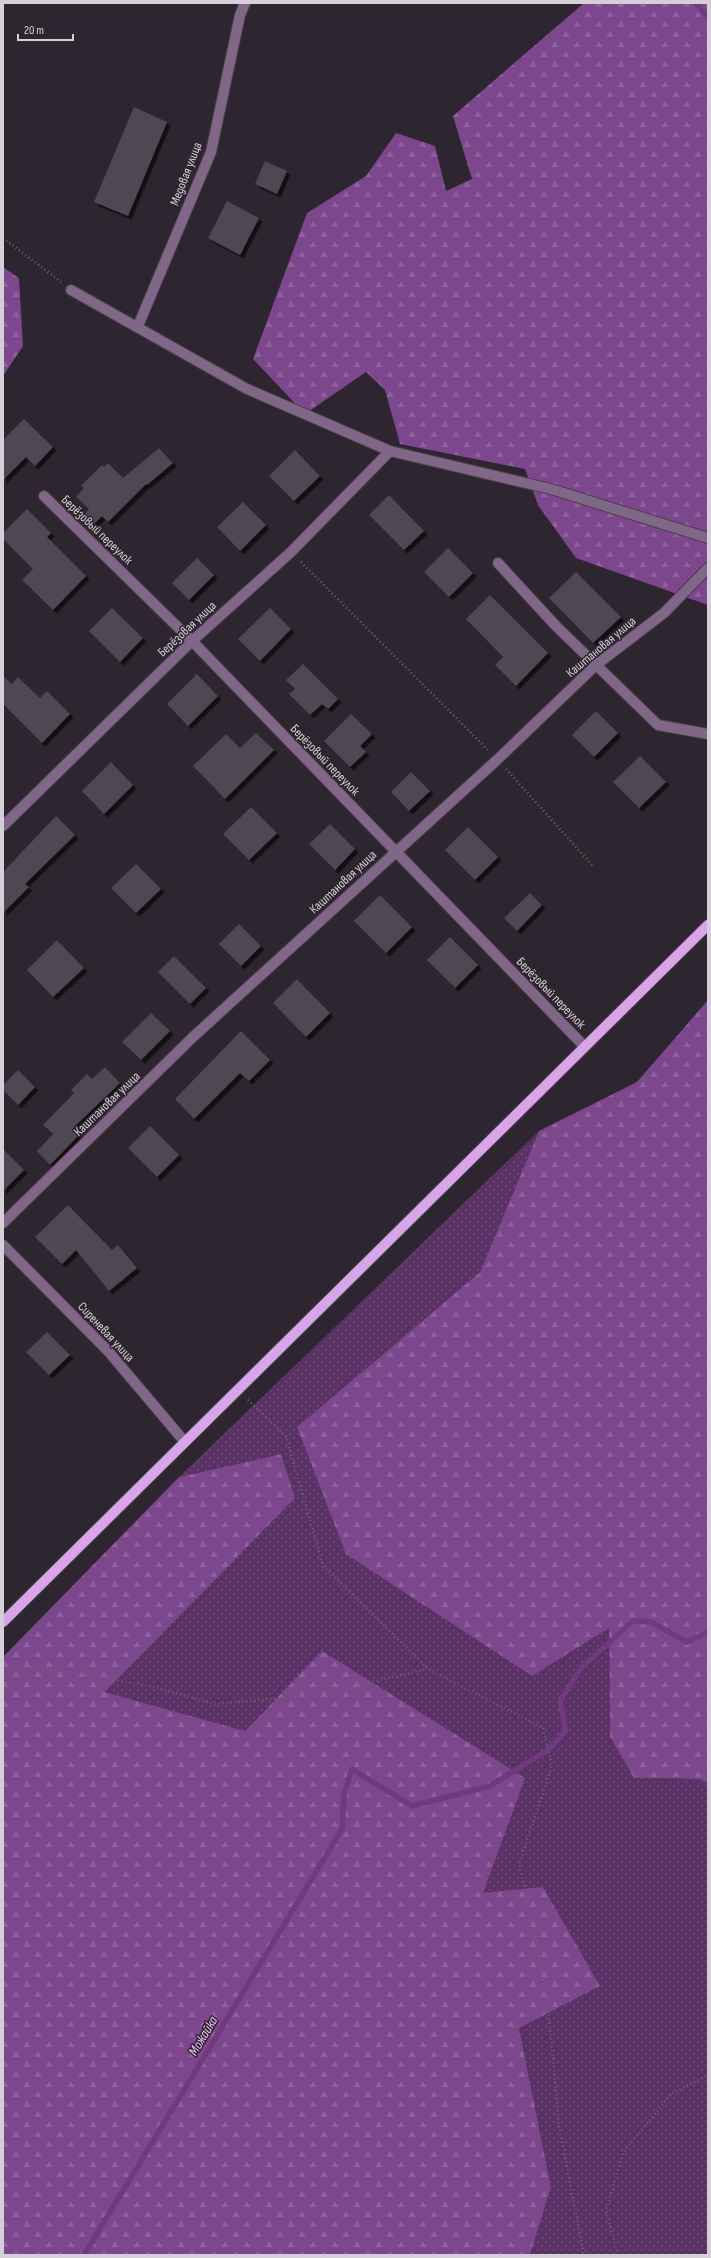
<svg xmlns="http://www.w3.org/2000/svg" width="711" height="2258" font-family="'Sofia Sans Condensed',sans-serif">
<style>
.grass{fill:url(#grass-dots)}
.forest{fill:url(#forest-firs)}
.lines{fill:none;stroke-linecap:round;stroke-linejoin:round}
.stream{stroke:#713a80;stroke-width:5.5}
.building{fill:#4f4652;filter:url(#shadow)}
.minor-casing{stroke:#48404a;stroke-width:12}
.major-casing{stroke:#48404a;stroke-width:12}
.path{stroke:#6d666f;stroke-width:2.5;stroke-dasharray:1 3;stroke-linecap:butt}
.minor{stroke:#806787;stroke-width:10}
.major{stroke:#d8a6e8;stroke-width:10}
.labels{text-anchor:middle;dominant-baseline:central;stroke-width:3;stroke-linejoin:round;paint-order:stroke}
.street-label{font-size:13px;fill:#d5d0d7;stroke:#2d252f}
.water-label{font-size:14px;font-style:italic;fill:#f0c3fe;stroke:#2d252f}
</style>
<defs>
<pattern id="grass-dots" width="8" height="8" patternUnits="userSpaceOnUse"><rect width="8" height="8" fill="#593165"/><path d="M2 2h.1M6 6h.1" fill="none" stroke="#704e7a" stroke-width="1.8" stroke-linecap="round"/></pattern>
<pattern id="forest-firs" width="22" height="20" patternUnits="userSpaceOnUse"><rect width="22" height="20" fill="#7d478e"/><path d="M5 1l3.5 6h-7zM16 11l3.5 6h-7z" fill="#8f609d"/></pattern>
<filter id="shadow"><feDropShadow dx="3.5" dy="3.5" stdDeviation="0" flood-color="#0009"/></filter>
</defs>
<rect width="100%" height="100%" fill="#2d252f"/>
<!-- grass -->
<path class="grass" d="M539,1131L480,1272L297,1427L609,1627L610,1737L634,1778L700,1779L708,1784V2255H530L551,2187L519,2028L483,1893L322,1652L245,1731L105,1692L294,1498L281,1454L179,1477Z"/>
<!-- forest -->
<path class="forest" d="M584,3H708V605L576,558L538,505L525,469L400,444L385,390L366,372L305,414L253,359L307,213L366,176L396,133L435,146L446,191L472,179L453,116Z
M3,267L19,278L23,346L3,376Z
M708,1000V1784L700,1779L634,1778L610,1737L609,1628L532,1676L346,1554L297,1427L480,1272L539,1131L637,1082Z
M281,1454L295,1498L105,1692L245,1731L322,1651L525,1778L483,1893L543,1887L600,1986L519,2028L551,2187L530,2255H3V1657L179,1477Z"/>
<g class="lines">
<!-- stream -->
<path class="stream" d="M696,3L708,17
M84,2255L342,1829L344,1794L352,1769L412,1806L490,1786L548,1750L566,1731L560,1701L581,1668L633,1621L651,1622L687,1642L708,1632"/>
</g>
<!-- building -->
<path class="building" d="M134,107L167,122L128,216L94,202Z
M265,161L287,171L277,194L255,184Z
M227,201L259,218L240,255L208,238Z
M24,419L53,447L35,466L26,457L3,480V440Z
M159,448L173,463L147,485L146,484L108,522L102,516L94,524L84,515L89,509L76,497L84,488L81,486L102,465L104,467L108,463L123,478Z
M295,450L320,476L294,501L269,476Z
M389,495L424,531L404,550L369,515Z
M243,502L266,525L240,551L217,527Z
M27,509L51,533L47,537L86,576L53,610L22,580L33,569L3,539V533Z
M448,548L473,573L449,597L424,572Z
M197,558L214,575L189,600L172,583Z
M576,572L621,617L593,643L549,598Z
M490,595L548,653L516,686L495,665L503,657L466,619Z
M112,608L143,638L120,662L89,631Z
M270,608L291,629L260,661L238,639Z
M303,664L338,699L328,709L322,704L310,715L289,694L295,689L286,680Z
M197,674L218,696L188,726L167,704Z
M3,676L12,684L18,677L40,698L47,691L70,714L42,743L3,704Z
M596,711L618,733L594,757L572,735Z
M351,714L372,734L360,746L366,752L350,767L324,741Z
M256,733L274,750L225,799L193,766L226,734L240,748Z
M640,756L666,782L639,808L613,782Z
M111,762L133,785L104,814L82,791Z
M411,772L430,791L409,811L391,792Z
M251,807L277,833L249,860L223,834Z
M56,816L75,835L25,884L29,887L3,913V872Z
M330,824L355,849L335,870L309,844Z
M468,827L498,857L475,880L445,850Z
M136,864L161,889L136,913L111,888Z
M530,893L542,905L517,931L504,918Z
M380,895L412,927L386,953L354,921Z
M239,924L261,946L241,966L219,944Z
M450,937L478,965L455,988L427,960Z
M57,940L84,968L53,997L27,970Z
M174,956L206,988L190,1004L158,972Z
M297,979L330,1013L306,1037L273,1003Z
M151,1013L170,1031L141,1060L122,1042Z
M241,1031L270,1060L249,1081L240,1073L194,1119L175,1099Z
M105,1067L120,1083L73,1128L80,1134L50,1165L37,1151L53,1134L43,1125L74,1093L71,1090L87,1074L92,1079Z
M18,1070L35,1087L18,1105L3,1090V1085Z
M150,1126L179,1155L157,1177L128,1148Z
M3,1149L24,1170L3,1191Z
M68,1205L112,1250L118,1245L137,1268L109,1291L76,1250L62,1264L35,1237Z
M47,1332L70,1355L49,1375L26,1352Z"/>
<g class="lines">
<!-- minor casing -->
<g class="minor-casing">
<path id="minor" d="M71,290L247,389L390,451L551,489L708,538
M138,326L211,152L240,15L245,3
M44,496L192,641L584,1046
M498,563L556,626L658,725L708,734
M3,826L192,641L291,552L390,451
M3,1223L193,1037L498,759L596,665L664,613L708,568
M3,1245L108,1351L184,1441"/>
</g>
<!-- major casing -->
<g class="major-casing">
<path id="major" d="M3,1622L708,925"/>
</g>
<!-- path -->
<path class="path" d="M3,238L61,282
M301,562L488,750
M506,769L593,866
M248,1400L286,1436L323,1566L428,1669L543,1728L552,1766L519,1864L537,1942L551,2035L559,2126L584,2255
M3,1688L25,1667L74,1673L154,1687L215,1704L317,1695L427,1669
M618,2255L606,2210L623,2153L671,2094L708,2075"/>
<!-- minor -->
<use href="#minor" class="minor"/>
<!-- major -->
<use href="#major" class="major"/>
</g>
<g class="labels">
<!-- street labels -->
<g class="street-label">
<text transform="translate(186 174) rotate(-69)">Медовая улица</text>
<text transform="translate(97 530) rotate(44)">Берёзовый переулок</text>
<text transform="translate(187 629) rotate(-43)">Берёзовая улица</text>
<text transform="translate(601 647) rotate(-40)">Каштановая улица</text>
<text transform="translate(325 760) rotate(46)">Берёзовый переулок</text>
<text transform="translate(343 882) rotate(-43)">Каштановая улица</text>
<text transform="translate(551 993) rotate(46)">Берёзовый переулок</text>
<text transform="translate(107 1104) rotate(-44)">Каштановая улица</text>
<text transform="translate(106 1332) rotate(47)">Сиреневая улица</text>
</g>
<!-- water labels -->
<g class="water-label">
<text transform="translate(203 2036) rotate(-59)">Можайка</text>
</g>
</g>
<!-- border -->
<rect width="711" height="2258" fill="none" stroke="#d5d0d7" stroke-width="8"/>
<!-- scale -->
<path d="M18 34v6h55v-6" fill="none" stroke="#d5d0d7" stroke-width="2"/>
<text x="24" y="34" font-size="12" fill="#d5d0d7" stroke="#2d252f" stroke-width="3" paint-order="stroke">20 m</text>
</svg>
